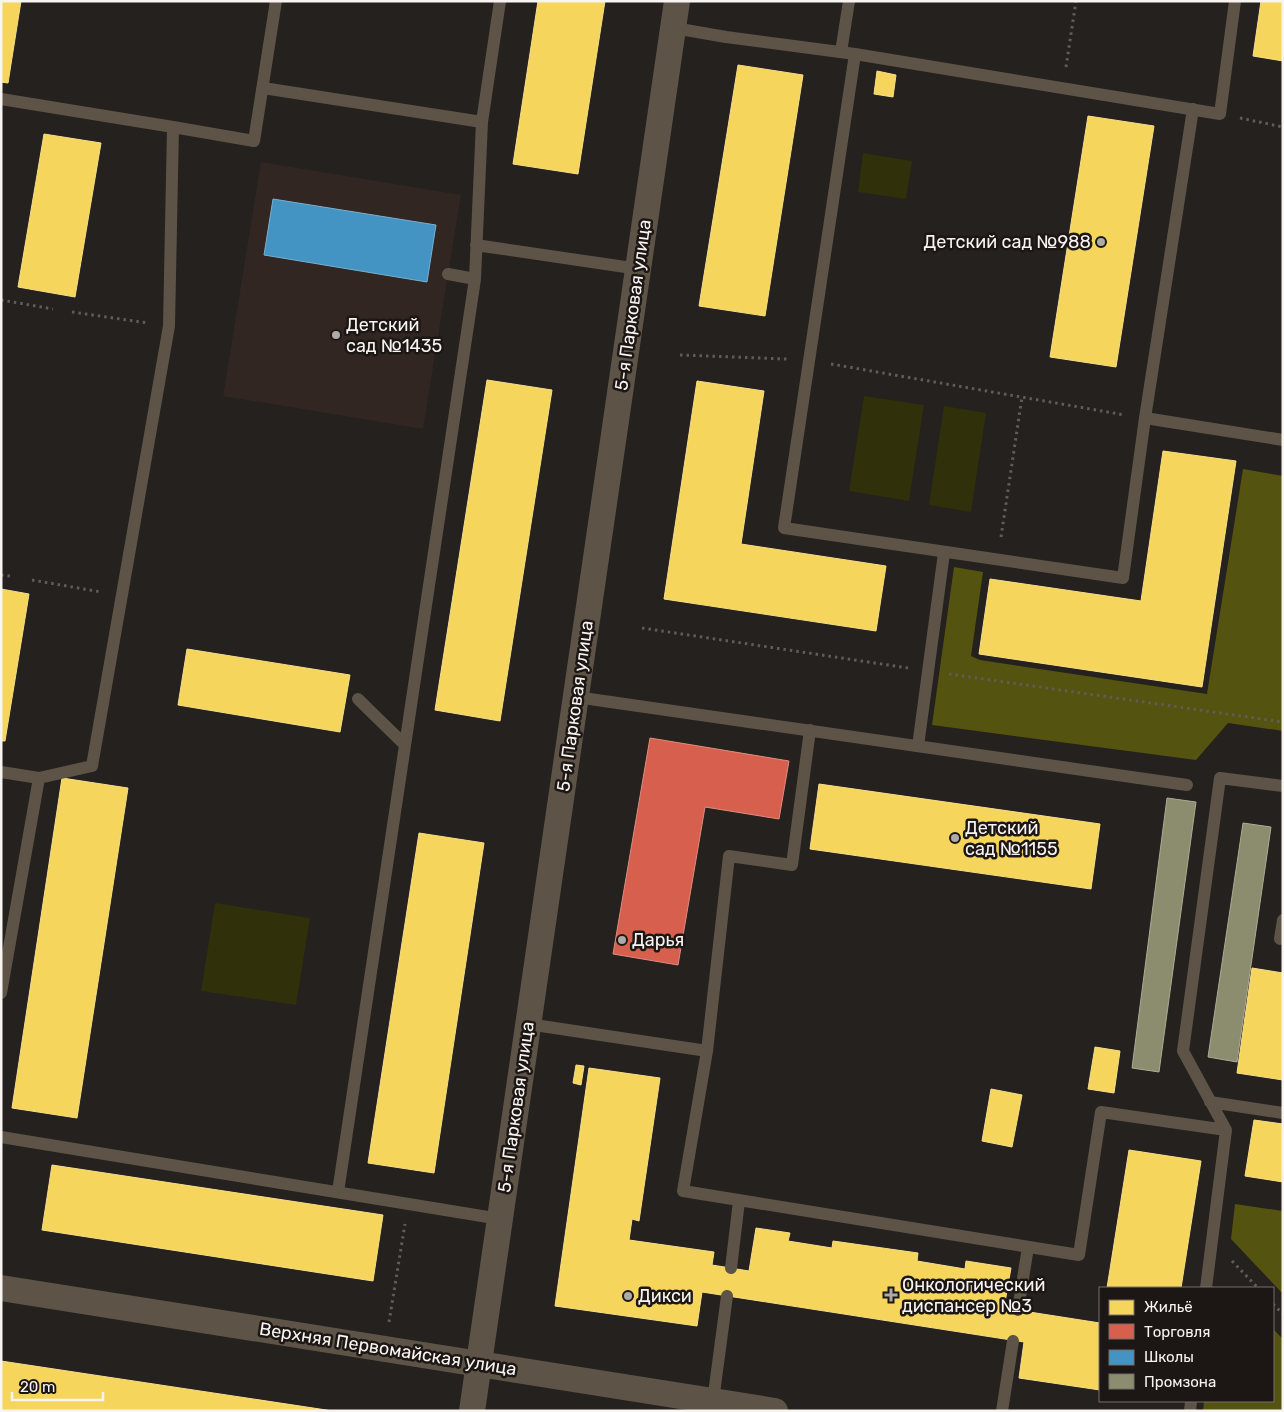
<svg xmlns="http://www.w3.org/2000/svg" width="1284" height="1412" font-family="Rubik,sans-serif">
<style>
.built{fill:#312621}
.green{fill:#30300b}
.forest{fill:#54530f}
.homes{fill:#f6d55c;stroke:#f7de89}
.shops{fill:#d6604d;stroke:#e08c7e}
.schools{fill:#4393c3;stroke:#79b0d1}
.industry{fill:#8c8c6e;stroke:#acab95}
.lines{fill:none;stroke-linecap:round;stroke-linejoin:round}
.path{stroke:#615c55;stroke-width:3;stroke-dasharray:2.5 4;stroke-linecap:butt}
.service{stroke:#5d5447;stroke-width:12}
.minor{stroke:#5d5447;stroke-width:26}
.poi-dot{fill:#aeaaa8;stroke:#1c1714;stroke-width:2}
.labels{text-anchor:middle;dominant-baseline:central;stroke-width:5;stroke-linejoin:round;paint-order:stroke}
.poi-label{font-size:18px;fill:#f8f4f1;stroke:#1c1714;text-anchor:start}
.street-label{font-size:18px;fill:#f8f4f1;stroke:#1c1714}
</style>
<rect width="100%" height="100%" fill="#24211f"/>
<!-- built -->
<path class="built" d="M261,162L461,195L423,429L223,396Z"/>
<!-- green -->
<path class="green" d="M863,153L912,161L906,199L858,192Z
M864,396L924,405L909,501L849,491Z
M944,406L986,413L971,512L929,505Z
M215,903L310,918L296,1005L201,991Z"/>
<!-- forest -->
<path class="forest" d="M1243,469L1283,476V731L1228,723L1196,760L932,725L954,567L983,572L971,656L980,660L1207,694Z
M1235,1204L1283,1211V1294L1231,1239Z
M1273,1329L1283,1339V1411H1203L1204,1401H1273Z"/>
<!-- homes -->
<path class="homes" d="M1,1H21L8,83L1,82Z
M538,1H605L578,174L513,164Z
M1261,1H1283V61L1253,56Z
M738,65L803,75L765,316L699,306Z
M877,71L896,75L893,97L874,94Z
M1088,116L1154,126L1116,367L1050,357Z
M44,134L101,143L75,297L18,287Z
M487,380L552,390L500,721L435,710Z
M697,381L764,391L741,544L886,566L876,631L664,599Z
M1163,451L1236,461L1202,687L979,654L990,579L1141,601Z
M1,589L29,594L5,741H1Z
M187,649L350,675L340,732L178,705Z
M62,778L128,788L77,1118L12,1108Z
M819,784L1100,824L1091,889L810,849Z
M419,833L484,843L434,1173L368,1163Z
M1252,968L1283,973V1080L1237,1073Z
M1095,1047L1120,1051L1114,1093L1088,1089Z
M576,1065L584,1066L581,1085L573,1083Z
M589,1068L660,1078L639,1221L632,1219L629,1240L714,1252L712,1265L749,1271L756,1228L790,1233L788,1241L832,1248L833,1241L918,1253L917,1261L965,1269L966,1261L1011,1268L1004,1308L1100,1323V1390L1019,1378L1024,1342L702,1292L697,1326L555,1306Z
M991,1089L1022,1095L1012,1147L982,1141Z
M1254,1120L1283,1124V1182L1245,1176Z
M1129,1150L1201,1161L1181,1288H1107Z
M52,1165L383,1215L373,1281L42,1230Z
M1,1361L333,1411H1Z"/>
<!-- shops -->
<path class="shops" d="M650,738L789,761L779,819L705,807L678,965L613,954Z"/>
<!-- schools -->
<path class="schools" d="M273,199L436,225L427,282L264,255Z"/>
<!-- industry -->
<path class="industry" d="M1167,798L1196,802L1159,1072L1132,1068Z
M1243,823L1271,827L1237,1062L1208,1057Z"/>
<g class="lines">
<!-- path -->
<path class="path" d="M1066,67L1076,1
M1240,118L1283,127
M1,300L53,309
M72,312L148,323
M680,355L787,359
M831,364L1125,415
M1001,537L1022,397
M1,575L11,576
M32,580L101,592
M642,628L908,668
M949,674L1283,722
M1232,1261L1258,1288
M1273,1304L1283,1314
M389,1322L405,1224"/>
<!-- service -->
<path class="service" d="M674,28L726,37L855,54L1220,114L1235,1
M841,52L849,1
M855,54L784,528L1123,578L1145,418L1283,440
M263,88L482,122
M1,99L173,127
M476,245L639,269
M448,274L475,279
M1145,418L1193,109
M576,697L1187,785
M358,699L405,745
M918,746L944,553
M1,772L39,778
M1280,939L1283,920
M1,993L39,778L92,766L169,326L173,127L254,141L276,1
M528,1024L707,1051L729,856L792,865L810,730
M707,1051L683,1191L1079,1255L1101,1112L1226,1130L1206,1288
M1210,1102L1283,1113
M1226,1130L1183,1051L1220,778L1283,786
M1,1137L500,1219
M338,1192L475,279L482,122L500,1
M731,1268L739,1201
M1018,1310L1028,1247
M713,1401L727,1296
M1002,1411L1013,1341
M1190,1411L1191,1401"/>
<!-- minor -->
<path class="minor" d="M1,1288L775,1411
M472,1411L677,1"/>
</g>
<!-- markers -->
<g class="poi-dot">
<circle cx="1101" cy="242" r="5"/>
<circle cx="336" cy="335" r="5"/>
<circle cx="955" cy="838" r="5"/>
<circle cx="622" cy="940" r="5"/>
<path d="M888.5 1287.5h5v5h5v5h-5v5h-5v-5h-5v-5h5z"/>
<circle cx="628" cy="1296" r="5"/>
</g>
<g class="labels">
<!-- poi labels -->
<g class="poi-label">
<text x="1091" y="242" text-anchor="end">Детский сад №988</text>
<text x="346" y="325">Детский<tspan x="346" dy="21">сад №1435</tspan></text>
<text x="965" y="828">Детский<tspan x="965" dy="21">сад №1155</tspan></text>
<text x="632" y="940">Дарья</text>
<text x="902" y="1285">Онкологический<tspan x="902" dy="21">диспансер №3</tspan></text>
<text x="638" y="1296">Дикси</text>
</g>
<!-- street labels -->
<g class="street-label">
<text transform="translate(633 305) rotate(-82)">5-я Парковая улица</text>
<text transform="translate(575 706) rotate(-82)">5-я Парковая улица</text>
<text transform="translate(516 1107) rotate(-82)">5-я Парковая улица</text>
<text transform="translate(388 1349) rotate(9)">Верхняя Первомайская улица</text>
</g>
</g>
<!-- border -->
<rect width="1284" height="1412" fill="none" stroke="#f8f4f1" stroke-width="5"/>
<!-- legend -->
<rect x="1099" y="1287" width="175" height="115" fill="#1c1714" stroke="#746f6c"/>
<rect x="1109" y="1300" width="25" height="15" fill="#f6d55c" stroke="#746f6c"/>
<text x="1144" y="1312" font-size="15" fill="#f8f4f1">Жильё</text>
<rect x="1109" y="1324" width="25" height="15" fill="#d6604d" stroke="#746f6c"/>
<text x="1144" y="1337" font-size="15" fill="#f8f4f1">Торговля</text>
<rect x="1109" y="1350" width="25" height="15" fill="#4393c3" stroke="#746f6c"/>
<text x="1144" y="1362" font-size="15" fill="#f8f4f1">Школы</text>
<rect x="1109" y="1374" width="25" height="15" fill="#8c8c6e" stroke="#746f6c"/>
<text x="1144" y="1387" font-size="15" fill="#f8f4f1">Промзона</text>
<!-- scale -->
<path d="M12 1392v8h91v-8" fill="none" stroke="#f8f4f1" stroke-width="2.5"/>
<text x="20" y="1392" font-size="15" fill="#f8f4f1" stroke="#1c1714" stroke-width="4" paint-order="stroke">20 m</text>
</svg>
